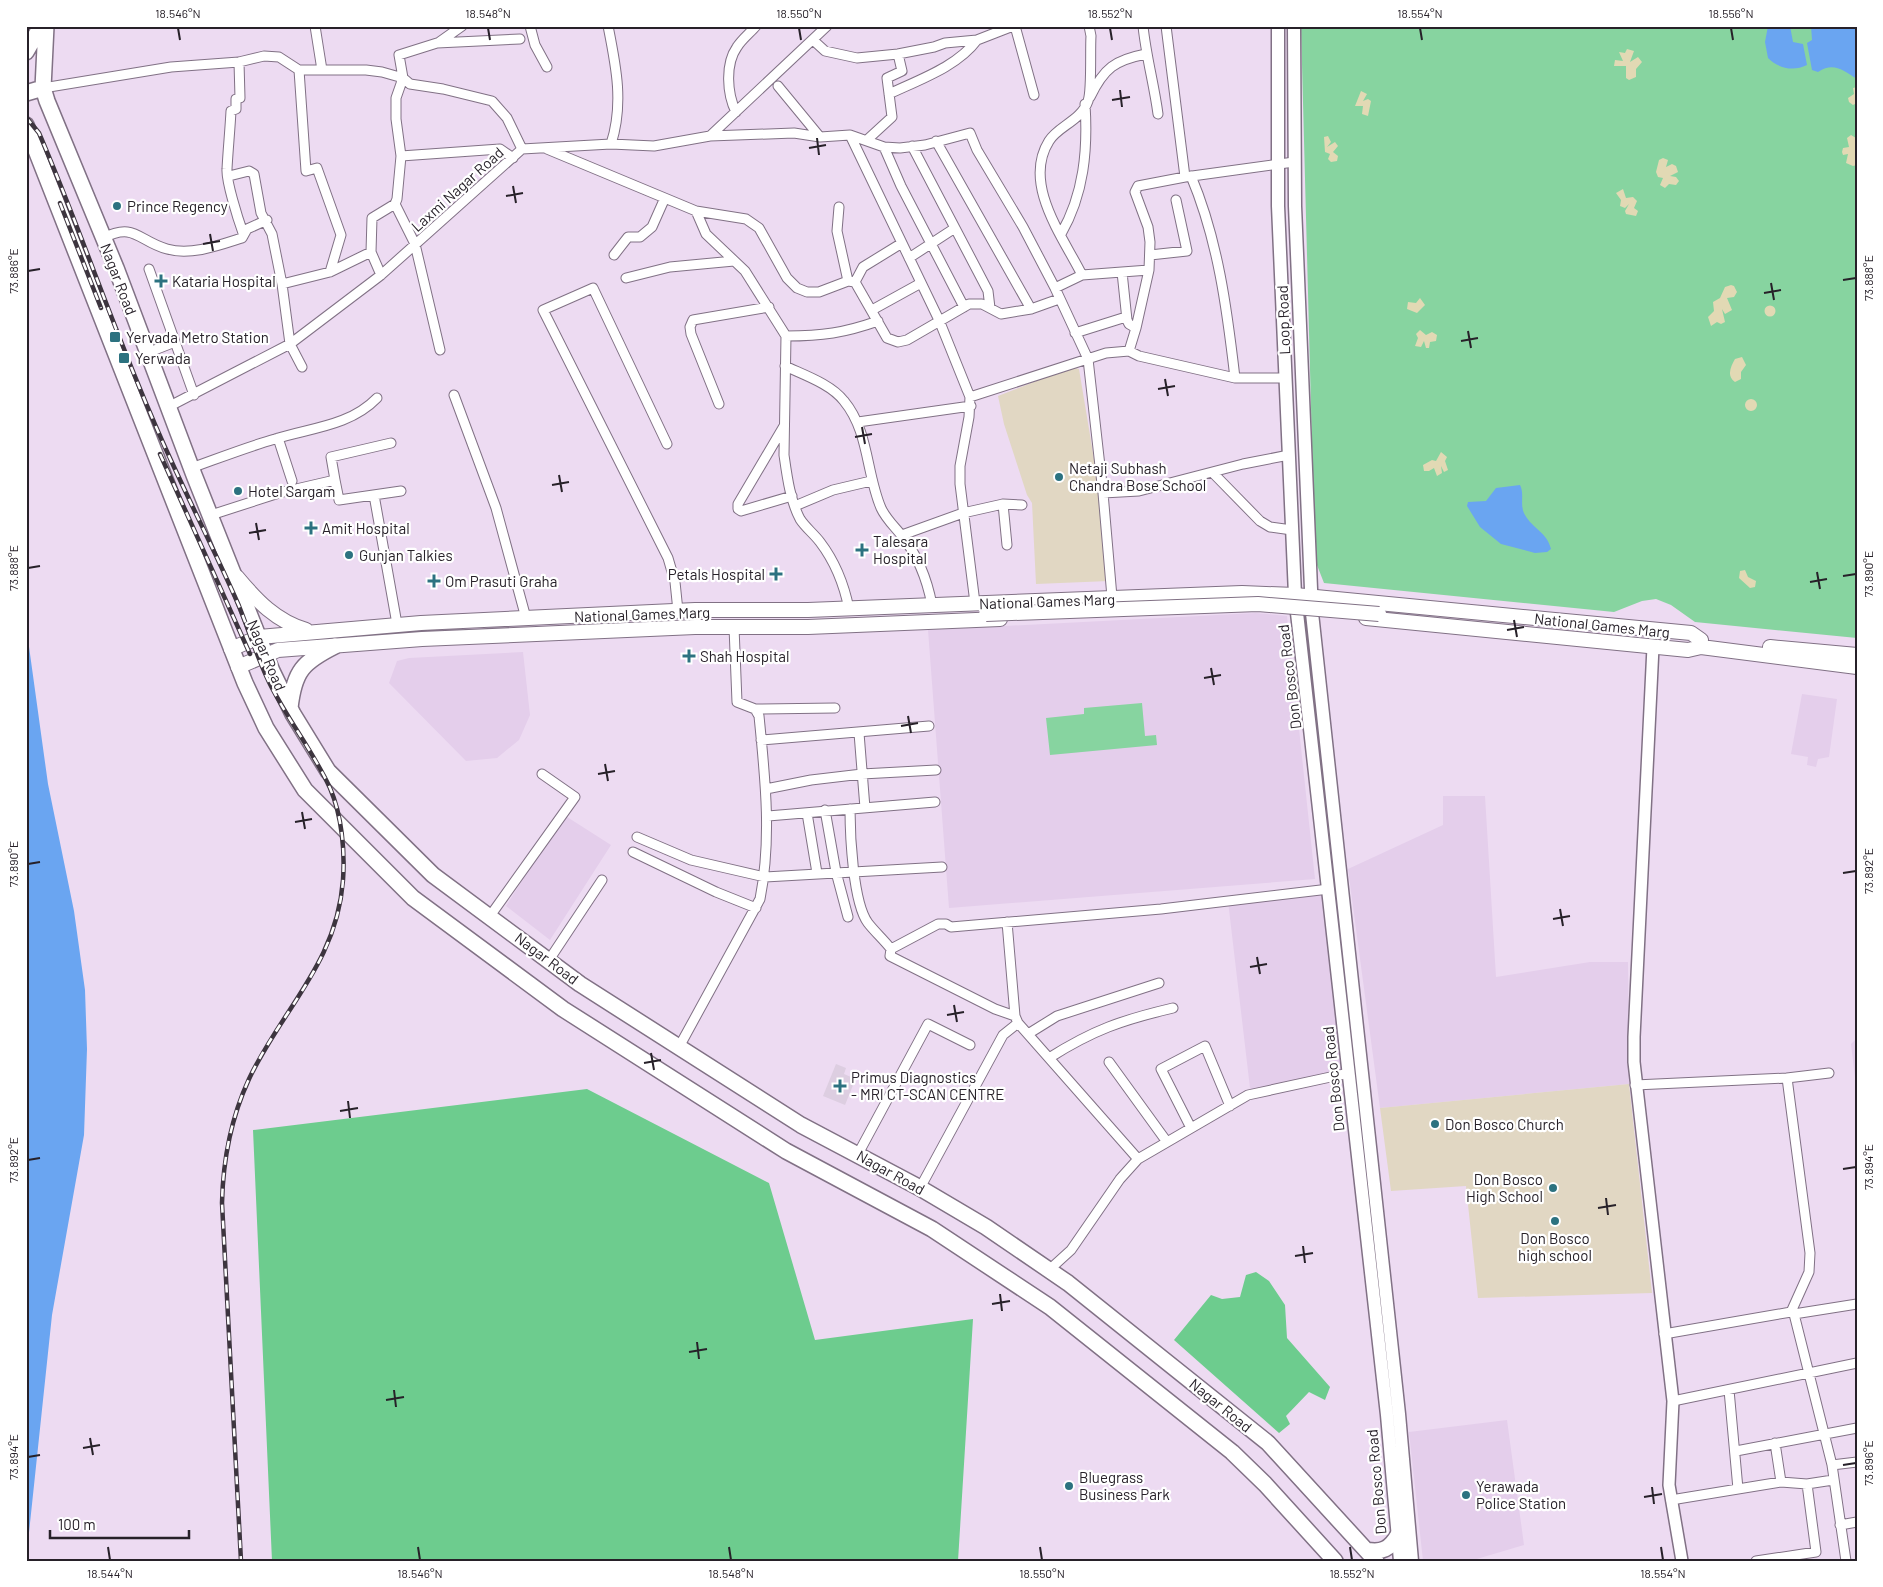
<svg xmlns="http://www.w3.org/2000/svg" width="1883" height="1587" font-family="Barlow,sans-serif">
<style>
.built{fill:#e4ceeb}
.education{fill:#e1d7c3}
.medical{fill:#ddcee1}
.green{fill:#87d4a0}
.forest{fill:#6dcc8e}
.sand{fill:#e2d9b4}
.water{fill:#6aa5f1}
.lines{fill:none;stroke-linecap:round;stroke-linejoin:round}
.minor-casing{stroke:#817185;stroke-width:11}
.tertiary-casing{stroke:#817185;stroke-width:14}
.secondary-casing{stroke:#817185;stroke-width:15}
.primary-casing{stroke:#817185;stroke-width:16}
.trunk-casing{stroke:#817185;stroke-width:18}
.minor{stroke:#fff;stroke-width:9}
.tertiary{stroke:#fff;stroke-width:11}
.secondary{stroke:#fff;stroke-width:12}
.primary{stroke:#fff;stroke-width:14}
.trunk{stroke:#fff;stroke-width:15}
.rail-casing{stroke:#3d353f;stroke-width:4.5}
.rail{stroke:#fff;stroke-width:2.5;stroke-dasharray:8;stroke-linecap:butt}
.primary-bridge-casing{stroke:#817185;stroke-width:16;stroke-linecap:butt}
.primary-bridge{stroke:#fff;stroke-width:14}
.ticks{fill:none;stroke:#272129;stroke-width:2}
.poi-dot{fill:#2c7280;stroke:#fff;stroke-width:2}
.labels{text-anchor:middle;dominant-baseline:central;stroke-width:4.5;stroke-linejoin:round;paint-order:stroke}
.street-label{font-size:15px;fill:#272129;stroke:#fff}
.poi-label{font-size:15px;fill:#272129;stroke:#fff;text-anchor:start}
.neatline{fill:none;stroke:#272129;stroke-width:2}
.ticks-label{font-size:12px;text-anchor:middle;fill:#272129}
</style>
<rect width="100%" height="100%" fill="#eddbf2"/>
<!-- built -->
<path class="built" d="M1256,613L1287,616L1315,879L949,908L928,630Z
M523,652L530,715L519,740L497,758L466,761L389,683L397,661L409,658Z
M1802,694L1837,699L1829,757L1818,759L1816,767L1807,765L1808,757L1791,754Z
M1443,796H1485L1496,977L1590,962H1628L1629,1084L1380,1108L1348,869L1443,825Z
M564,815L611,845L550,940L506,906Z
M1324,892L1346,1070L1253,1096L1250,1088L1228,901Z
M1857,1038V1094L1851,1044Z
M1507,1420L1524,1545L1470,1561H1423L1409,1432Z"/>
<!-- education -->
<path class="education" d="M1072,367L1079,369L1094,459L1109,581L1036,584L1032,503L1027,495L1004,424L998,396Z
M1629,1084L1652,1293L1478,1298L1466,1186L1391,1191L1380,1108Z"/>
<!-- medical -->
<path class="medical" d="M836,1064L846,1068L844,1074L851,1077L853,1071L858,1073L845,1105L823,1096Z"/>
<!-- green -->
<path class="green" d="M1301,26H1857V638L1695,622L1671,605L1656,599L1642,601L1614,612L1324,583L1315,560Z
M1142,703L1145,736L1156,735L1157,745L1050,755L1046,718L1084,714V708Z"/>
<!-- forest -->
<path class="forest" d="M587,1089L769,1183L815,1340L973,1319L958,1561H272L253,1130Z
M1256,1272L1269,1281L1285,1305L1287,1338L1330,1387L1325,1400L1309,1392L1286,1416L1290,1424L1279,1433L1174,1340L1211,1295L1222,1299L1240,1297L1246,1275Z"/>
<!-- sand -->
<path class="sand" d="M1627,49L1634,51L1630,62L1638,57L1642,62L1636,69V77L1629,80L1626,78V66H1614L1615,60L1623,61L1619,52L1625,53Z
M1857,87V103L1853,105L1849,102L1848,98L1854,94L1853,88Z
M1361,91L1367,94L1363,101L1368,99L1371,101L1368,116L1362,114L1363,106H1355Z
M1851,135L1856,138L1857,165L1853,166L1846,163L1848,154L1843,155L1842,152L1843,148L1849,147L1847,138Z
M1328,136L1331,142L1327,147L1335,142L1338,146L1333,152L1338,156L1337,161L1331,162L1328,159L1330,154L1325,152L1324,137Z
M1663,158L1668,160L1666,167L1672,164L1676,166L1678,172L1670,176L1676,177L1679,181L1676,185L1669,184L1665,188L1660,185L1663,178L1658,177L1656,172L1659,160Z
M1623,189L1626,198L1633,197L1637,201L1634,208L1638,211L1636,216L1626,214L1625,211L1629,204L1625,208L1620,206L1621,200L1616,193Z
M1731,285L1734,286L1737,292L1734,297L1727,298L1732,310L1725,314L1722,309L1725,322L1721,324L1717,322L1711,326L1708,317L1714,311L1713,302L1720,298L1725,287Z
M1420,298L1425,305L1417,313L1407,309L1408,302L1416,303Z
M1764.5 311a5.5 5.5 0 1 1 11 0a5.5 5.5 0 1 1-11 0Z
M1420,330L1426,335L1432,332L1437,335L1436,341L1430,342L1429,348H1426L1424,341L1421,347L1415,346L1418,338L1416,334Z
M1742,357L1746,365L1741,372V379L1735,382C1726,376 1731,366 1735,359Z
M1745 405a6 6 0 1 1 12 0a6 6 0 1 1-12 0Z
M1441,452L1447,457L1445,461L1448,470L1444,472L1441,466L1442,473L1437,476L1434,468L1429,471H1424L1423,465L1432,460L1436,461Z
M1745,570L1748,577L1756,581L1755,587L1750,588L1739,578L1740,571Z"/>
<!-- water -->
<path class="water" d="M1768,26H1790L1793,42L1803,44L1807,65C1793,72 1778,68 1768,58L1765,42Z
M1811,26H1854L1857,32V79C1842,70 1834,62 1818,72L1812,70L1807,43L1812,40Z
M1520,485C1525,495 1519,505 1525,515C1533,529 1547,532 1551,549L1547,552L1535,553L1501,544L1480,527L1467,506L1468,502L1486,501L1496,488Z
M26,625L48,784L74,911L85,990L87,1049L84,1135L52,1315L26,1561Z"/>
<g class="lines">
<!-- minor casing -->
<g class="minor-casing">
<path id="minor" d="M315,26L322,70
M530,26L535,45L547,67
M608,26C616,66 624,104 611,144
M1015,26L1034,95
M1143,26C1146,56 1154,84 1158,114
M1166,26L1185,177
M813,40L825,51L857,58L898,54L934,47L945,43L977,40L1013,26
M438,43L462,26
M239,62L240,98L236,99V109L231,111C230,130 228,150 227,169C226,181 238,219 243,233
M299,70L306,171L317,168L341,235L330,272
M778,86L820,137
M43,88L171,67L239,62L264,56L279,57L299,70H366L382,72L403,78L410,84L443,89L492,101L507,118L522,149
M889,94C918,80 957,67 977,40
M1090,97C1104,68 1115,60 1146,54
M736,112C727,94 725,64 737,47C742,39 750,33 756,26
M850,135L939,320L970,397L969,417L960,466V484L975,603
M710,136L794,133L820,137L850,135L884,147L900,148L925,145L970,133L977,150L1023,227L1055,288L1088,359L1103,493L1112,597
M868,139L892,117L887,78L902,71L898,54
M936,141L1031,309
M912,146L988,291L990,308
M884,147L901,186L964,307
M547,149L696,211L746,219L759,228L787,278L797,288L807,292H819L848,281L855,282L887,338L898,342L907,340L969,304H982L1001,314L1031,309L1059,299
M401,156L500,149L513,158
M229,176L249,171L254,174L261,213L272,234L282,284L290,344L302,367
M1191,176C1218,240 1227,309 1235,378
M395,204L415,244L440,350
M839,207L837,231L848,281
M696,211L706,234L745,271L786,336L784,455C787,476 790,500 800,519C805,527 814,534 820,542C836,563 844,584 849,609
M1061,234C1084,194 1088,150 1085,104
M103,238C135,222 138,241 167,249C191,256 220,245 242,238L247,229L267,220
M614,255L628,237H640L652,227L664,200
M1150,255L1187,251L1176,200
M909,258L955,228
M149,269L194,395
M1149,270L1150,242L1148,227L1135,192L1138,186L1185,177L1294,162
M381,275L371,252L372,218L395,204L397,199L401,156L396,119V98L403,78L399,55L437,43L520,39
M1082,275C1063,237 1022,184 1049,141C1058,126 1081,121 1088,101C1092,91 1090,50 1091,36L1089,26
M626,278L670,267L734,261
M855,282L863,267L902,243
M282,284L330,272L371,252
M1055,288L1082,275L1122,272
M872,310L921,283
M1075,333L1126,317
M786,336C822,336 844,333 878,321
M1129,351L1136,328L1149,270L1122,272L1127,320L1129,324L1136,328
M147,353L175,342
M785,366C804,375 831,384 844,401C869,431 866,473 881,508C886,519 895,527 902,536C919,557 927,579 932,605
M454,395L496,508L526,618
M970,397L1106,353L1129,351L1139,356L1235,378H1286
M719,404L691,334L690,327L693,320L769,307
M168,407L290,344L381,275L522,149L611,144L654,146L710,136L827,26
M858,422L971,406
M784,426L738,504V509L741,511L792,496
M278,438L292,481
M667,444L593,288L543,310L668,558L675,582L678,611
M191,468C219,458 247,447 275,439C310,428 350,426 377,398
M1213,473L1260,521L1270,527L1292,530
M335,480L339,500L401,491
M1103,493L1139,491L1243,464L1289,455
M374,495L397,624
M1003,504L1007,545
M795,506L833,490L871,481
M211,515L279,493L335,480L331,457L391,443
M902,535L963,513L1003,504L1022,505
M755,709L835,708
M859,733L865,808
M761,740L929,726
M766,789L811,780L862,774L936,770
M850,809C850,835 853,903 868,923C875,932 884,940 891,949L890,956L995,1009L1015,1016
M825,810L836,872L848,917
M807,813L817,873
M768,816L935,802
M637,837L691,860L765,877L942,867
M633,852L716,892L756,908
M490,916L575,797L542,774
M1007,922L1015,1016L1018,1023L1138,1159
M891,949L938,924H946L951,927L1161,909L1329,889
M549,960L602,880
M1028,1034L1057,1016L1159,983
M679,1047L760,899C772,838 765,777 759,716L755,709L737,702L734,627
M1049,1058C1093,1030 1122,1020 1173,1008
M1109,1062L1167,1142
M1787,1078L1810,1253L1809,1272L1791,1312
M1635,1085L1787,1078L1829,1073
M1191,1128L1161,1069L1205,1046L1230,1106
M858,1154L928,1024L970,1045
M920,1188L1003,1035L1018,1023
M1049,1270L1071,1250L1120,1179L1138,1159L1248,1095L1349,1073
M1794,1314L1857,1304
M1664,1334L1791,1312L1794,1314L1832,1465L1846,1561
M1729,1390L1738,1489
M1673,1401L1857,1363
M1775,1443L1781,1482
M1736,1451L1857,1428
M1832,1465L1857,1462
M1671,1500L1781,1482L1807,1484L1833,1480
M1840,1525L1857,1522
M1756,1561L1816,1552L1807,1484"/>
</g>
<!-- tertiary casing -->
<g class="tertiary-casing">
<path id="tertiary" d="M1653,647L1634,1037V1062L1673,1401L1669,1485L1682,1561"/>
</g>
<!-- secondary casing -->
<g class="secondary-casing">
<path id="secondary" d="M1278,26V206L1295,595L1387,1415L1400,1561
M1294,26L1295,206L1312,613L1399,1414L1412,1561"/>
</g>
<!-- primary casing -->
<g class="primary-casing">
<path id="primary" d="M237,577C257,601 276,621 306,630
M1366,618L1688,650L1701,647L1857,667
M1770,647L1857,655
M231,649L259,637L421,623L695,610H808L1242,593L1295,595L1691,633L1701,640
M238,667L278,650L422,639L695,627H808L1000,619"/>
</g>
<!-- trunk casing -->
<g class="trunk-casing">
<path id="trunk" d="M46,26L43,88L47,101L116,268L194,475L272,671L293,714L328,771L433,875L580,984L801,1125L920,1188L986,1227L1068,1283L1268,1443L1376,1561
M26,52L41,26
M26,93L43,88
M26,125L245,683L266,728L305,790L413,898L563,1009L786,1151L932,1229L1050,1307L1232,1452L1265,1484L1335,1561
M290,708C294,671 303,662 335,646
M1366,1550C1382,1553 1390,1549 1398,1535"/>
</g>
<!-- minor -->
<use href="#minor" class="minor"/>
<!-- tertiary -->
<use href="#tertiary" class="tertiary"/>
<!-- secondary -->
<use href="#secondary" class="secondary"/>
<!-- primary -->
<use href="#primary" class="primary"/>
<!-- trunk -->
<use href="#trunk" class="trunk"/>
<!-- rail casing -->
<g class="rail-casing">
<path id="rail" d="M26,117L39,133C79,226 111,322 151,415C178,480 211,542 239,606C249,631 257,657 269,682C287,719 313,751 330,788C342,816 345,851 343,880C337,963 282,1009 249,1079C231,1118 223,1160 222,1203L241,1561
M60,203L101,308
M160,454L250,654"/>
</g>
<!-- rail -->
<use href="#rail" class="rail"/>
<!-- primary-bridge casing -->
<g class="primary-bridge-casing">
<path id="primary-bridge" d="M986,614L1258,604L1379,614"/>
</g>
<!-- primary-bridge -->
<use href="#primary-bridge" class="primary-bridge"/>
</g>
<!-- ticks -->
<path class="ticks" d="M178,28L180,40M488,28L490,40M799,28L801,40M1110,28L1112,40M1420,28L1422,40M1731,28L1733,40M1120,90L1122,107M1112,100L1130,97M817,138L819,155M809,148L826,145M513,186L516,203M506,196L523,193M210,234L213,251M203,244L220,241M28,271L40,269M1843,280L1856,278M1771,283L1774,300M1764,293L1781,290M1468,331L1471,348M1461,341L1478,338M1165,379L1168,396M1158,389L1175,386M862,427L865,444M855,437L872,434M559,475L562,492M552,485L569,482M256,523L259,540M249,533L266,530M28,568L40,566M1817,572L1820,589M1843,576L1856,574M1810,582L1827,579M1514,620L1517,637M1507,630L1524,627M1211,668L1214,685M1204,678L1221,675M908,716L911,733M901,726L918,723M605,764L608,781M598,774L615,771M302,812L305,829M295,822L312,819M28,864L40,862M1843,873L1856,871M1560,909L1563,926M1553,919L1570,916M1257,957L1260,974M1250,967L1267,964M954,1005L957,1022M947,1015L964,1012M651,1053L654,1070M644,1063L661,1060M348,1101L350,1118M340,1111L358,1108M28,1160L40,1158M1843,1169L1856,1167M1606,1198L1608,1215M1598,1208L1616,1205M1303,1246L1305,1263M1295,1256L1313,1253M1000,1294L1002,1311M992,1304L1010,1301M697,1342L699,1359M689,1352L707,1349M394,1390L396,1407M386,1400L404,1397M90,1438L93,1455M83,1448L100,1445M28,1457L40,1455M1843,1465L1856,1463M1652,1487L1654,1504M1644,1497L1662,1494M108,1547L110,1560M418,1547L420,1560M729,1547L731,1560M1040,1547L1042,1560M1350,1547L1352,1560M1661,1547L1663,1560"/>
<!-- markers -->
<g class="poi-dot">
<circle cx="117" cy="206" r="5"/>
<path d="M158.5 273.5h5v5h5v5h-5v5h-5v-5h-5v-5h5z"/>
<rect x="109" y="331" width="12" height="12" rx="2.5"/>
<rect x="118" y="352" width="12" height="12" rx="2.5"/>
<circle cx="1059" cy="477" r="5"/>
<circle cx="238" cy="491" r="5"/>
<path d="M308.5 520.5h5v5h5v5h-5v5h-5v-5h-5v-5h5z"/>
<path d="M859.5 542.5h5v5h5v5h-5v5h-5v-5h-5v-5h5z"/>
<circle cx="349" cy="555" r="5"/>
<path d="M773.5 566.5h5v5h5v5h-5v5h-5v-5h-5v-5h5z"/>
<path d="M431.5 573.5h5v5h5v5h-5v5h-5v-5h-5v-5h5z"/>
<path d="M686.5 648.5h5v5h5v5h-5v5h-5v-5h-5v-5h5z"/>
<path d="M837.5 1078.5h5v5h5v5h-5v5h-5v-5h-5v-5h5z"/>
<circle cx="1435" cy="1124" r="5"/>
<circle cx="1553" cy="1188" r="5"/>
<circle cx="1555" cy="1221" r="5"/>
<circle cx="1069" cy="1486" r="5"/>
<circle cx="1466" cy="1495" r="5"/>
</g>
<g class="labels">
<!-- street labels -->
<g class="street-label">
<text transform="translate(457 189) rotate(-42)">Laxmi Nagar Road</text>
<text transform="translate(119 279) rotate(69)">Nagar Road</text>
<text transform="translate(1283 320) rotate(-92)">Loop Road</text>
<text transform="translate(1047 601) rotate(-2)">National Games Marg</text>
<text transform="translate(642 614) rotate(-2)">National Games Marg</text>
<text transform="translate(1602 625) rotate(6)">National Games Marg</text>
<text transform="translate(267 655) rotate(67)">Nagar Road</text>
<text transform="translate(1289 677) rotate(-97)">Don Bosco Road</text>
<text transform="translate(547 958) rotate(37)">Nagar Road</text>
<text transform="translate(1333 1079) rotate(-96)">Don Bosco Road</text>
<text transform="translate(891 1172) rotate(29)">Nagar Road</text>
<text transform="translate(1221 1405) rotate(39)">Nagar Road</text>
<text transform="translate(1376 1482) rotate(-95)">Don Bosco Road</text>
</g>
<!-- poi labels -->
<g class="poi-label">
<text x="127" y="206">Prince Regency</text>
<text x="172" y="281">Kataria Hospital</text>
<text x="126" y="337">Yervada Metro Station</text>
<text x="135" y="358">Yerwada</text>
<text x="1069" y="468">Netaji Subhash<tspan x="1069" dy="17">Chandra Bose School</tspan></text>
<text x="248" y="491">Hotel Sargam</text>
<text x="322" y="528">Amit Hospital</text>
<text x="873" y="541">Talesara<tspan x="873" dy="17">Hospital</tspan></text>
<text x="359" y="555">Gunjan Talkies</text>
<text x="765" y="574" text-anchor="end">Petals Hospital</text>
<text x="445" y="581">Om Prasuti Graha</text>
<text x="700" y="656">Shah Hospital</text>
<text x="851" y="1077">Primus Diagnostics<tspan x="851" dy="17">- MRI CT-SCAN CENTRE</tspan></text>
<text x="1445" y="1124">Don Bosco Church</text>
<text x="1543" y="1179" text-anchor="end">Don Bosco<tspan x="1543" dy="17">High School</tspan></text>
<text x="1555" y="1238" text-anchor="middle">Don Bosco<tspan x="1555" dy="17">high school</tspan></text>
<text x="1079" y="1477">Bluegrass<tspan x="1079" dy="17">Business Park</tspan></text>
<text x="1476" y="1486">Yerawada<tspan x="1476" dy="17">Police Station</tspan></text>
</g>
</g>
<!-- border -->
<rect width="1883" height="1587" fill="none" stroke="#ffffff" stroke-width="55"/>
<!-- scale -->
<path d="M50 1530v8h139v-8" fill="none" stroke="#272129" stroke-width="2.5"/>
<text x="58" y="1530" font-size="15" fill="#272129" stroke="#ffffff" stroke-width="4" paint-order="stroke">100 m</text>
<rect x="28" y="28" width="1828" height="1532" class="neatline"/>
<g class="ticks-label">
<text x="178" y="18">18.546°N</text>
<text x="488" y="18">18.548°N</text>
<text x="799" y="18">18.550°N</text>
<text x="1110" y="18">18.552°N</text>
<text x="1420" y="18">18.554°N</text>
<text x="1731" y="18">18.556°N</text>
<text transform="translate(14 271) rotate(-90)" y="4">73.886°E</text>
<text transform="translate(1869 278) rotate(-90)" y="4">73.888°E</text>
<text transform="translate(14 568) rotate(-90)" y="4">73.888°E</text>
<text transform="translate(1869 574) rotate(-90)" y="4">73.890°E</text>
<text transform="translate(14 864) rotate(-90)" y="4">73.890°E</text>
<text transform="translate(1869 871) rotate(-90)" y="4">73.892°E</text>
<text transform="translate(14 1160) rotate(-90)" y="4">73.892°E</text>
<text transform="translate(1869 1167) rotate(-90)" y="4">73.894°E</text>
<text transform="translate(14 1457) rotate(-90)" y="4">73.894°E</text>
<text transform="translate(1869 1463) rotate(-90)" y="4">73.896°E</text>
<text x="110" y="1578">18.544°N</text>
<text x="420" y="1578">18.546°N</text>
<text x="731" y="1578">18.548°N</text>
<text x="1042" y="1578">18.550°N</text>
<text x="1352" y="1578">18.552°N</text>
<text x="1663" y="1578">18.554°N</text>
</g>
</svg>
